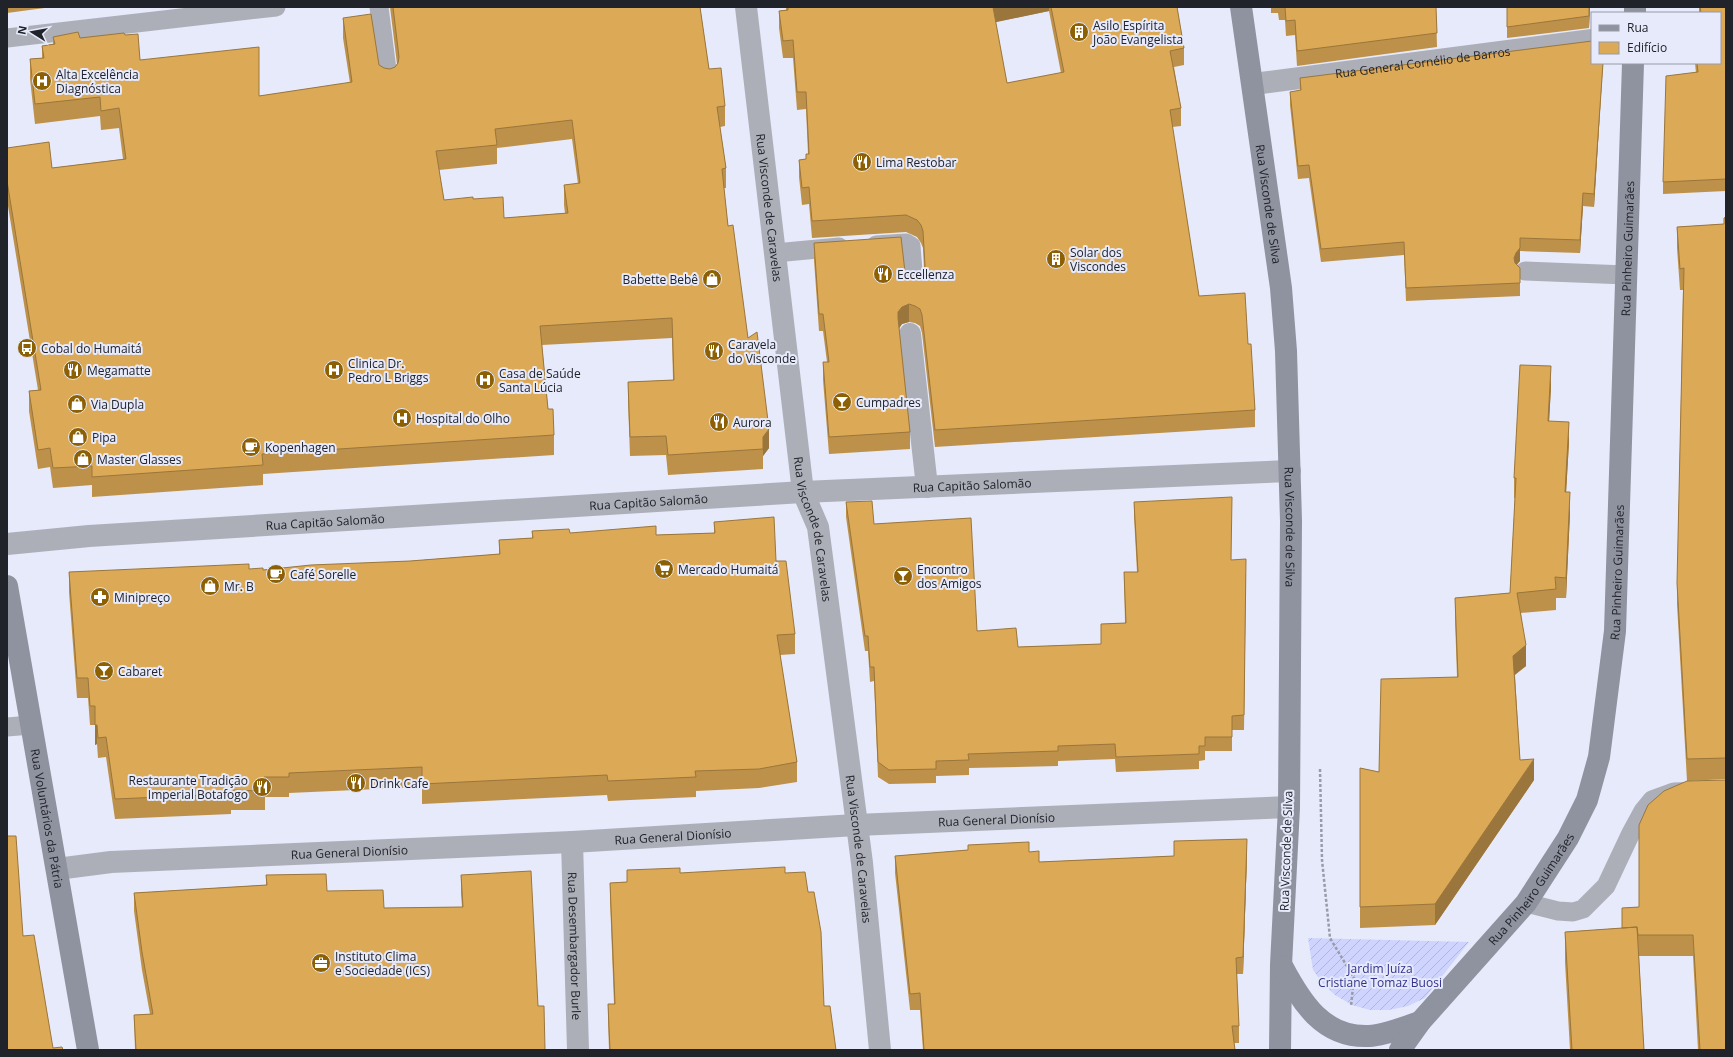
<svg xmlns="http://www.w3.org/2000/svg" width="1733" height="1057" font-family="'Open Sans',sans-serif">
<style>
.garden{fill:url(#garden-furrows)}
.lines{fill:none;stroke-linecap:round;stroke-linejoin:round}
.path{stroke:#989ca9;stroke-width:2.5;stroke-dasharray:3 2;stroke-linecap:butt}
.lane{stroke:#adafb8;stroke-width:19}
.street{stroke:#adafb8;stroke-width:22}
.secondary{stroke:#8f929f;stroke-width:22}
.wall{fill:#bd914a;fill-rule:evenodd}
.shaded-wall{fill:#9a763c}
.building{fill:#dca956;stroke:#9a763c;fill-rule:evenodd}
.labels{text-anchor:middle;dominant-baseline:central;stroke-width:4;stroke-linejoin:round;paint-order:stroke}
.poi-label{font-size:12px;fill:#21232a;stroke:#e6eafb;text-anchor:start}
.street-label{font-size:12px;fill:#21232a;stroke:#e6eafb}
.park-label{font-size:12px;fill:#34318d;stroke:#e6eafb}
</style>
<defs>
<pattern id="garden-furrows" width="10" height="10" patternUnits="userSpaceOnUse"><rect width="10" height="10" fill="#ced4fd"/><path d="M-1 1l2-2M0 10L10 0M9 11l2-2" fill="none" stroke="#b1b6d9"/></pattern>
</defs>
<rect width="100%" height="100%" fill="#e6eafb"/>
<!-- garden -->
<path class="garden" d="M1308,938L1469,942L1425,998L1408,1006L1389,1010H1370L1352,1005L1335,995L1323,984L1313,970Z"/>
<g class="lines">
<!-- path -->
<path class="path" d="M1320,769L1322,860L1330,938L1354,978L1351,1006"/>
<!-- lane -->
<path class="lane" d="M379,7L388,78
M7,38L276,7
M876,245L906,243L911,246L914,283
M775,253L839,247
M1525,271L1626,275
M7,727L31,725
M1526,903L1558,911L1573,912L1583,909L1606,886L1631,833L1643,811L1652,800L1674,792L1726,790"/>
<!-- street -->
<g class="street">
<path id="s1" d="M746,7L803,492L818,527L862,863L880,1050"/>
<path id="s2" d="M1253,84L1592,40"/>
<path d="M910,334L927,487"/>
<path id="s3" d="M7,544L89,536L803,492L1290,471"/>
<path id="s4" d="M572,842L578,1050"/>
<path id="s5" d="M57,869L111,862L572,842L856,825L1289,807"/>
</g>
<!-- secondary -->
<g class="secondary">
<path id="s6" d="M1241,7L1281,288L1286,351L1291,521L1289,807L1281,965L1280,1050"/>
<path d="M1635,13V7"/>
<path id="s7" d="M7,586L88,1050"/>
<path d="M1282,966C1301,1002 1323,1038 1369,1036C1386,1035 1404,1027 1420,1022"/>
<path id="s8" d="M1400,1050L1420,1022L1526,903L1568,838L1587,800L1599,757L1615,631L1633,63"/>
</g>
</g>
<!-- wall -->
<path class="wall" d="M7,7H52L7,13Z
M390,7H700L709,69L725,106V126L720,127L726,168V188H724L728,226L748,338L769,448L763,456V469L668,475L666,455L630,456L628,401V382L673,380L672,338L542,345L548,409L554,435V455L263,474V485L92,497V485L53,488L50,467L38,469L29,411V391L38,390L7,200V148L52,168L123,159L119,128L101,130L100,116L35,124L30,79V59L42,58V46L53,44V37L80,38L125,35L140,60L259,96L350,83L343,38V18L379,65L384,68L390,69L395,67L397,64ZM572,139L578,184L564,185V205L565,213L504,218L473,199L444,200L439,170L497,164V148Z
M786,7H1177L1184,48V65L1174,67L1181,108V126L1172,127L1199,296L1248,344L1255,410V427L935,447L922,333L920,326L915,323L909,322L902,324L899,329L910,432V449L829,454L823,380V362H827L823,331H819L814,260V243L905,272L909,275L915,277L920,275L924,271V269L923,248L921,243L917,237L906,232L812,238L809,204L802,205L799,177V160L806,159L808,154L806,109L797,110L793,58H783L779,28V11L786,10ZM1049,11L1061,73L1007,83L995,22Z
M1271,7H1436L1437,47L1297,66L1295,35L1286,36L1285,20H1279L1278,13H1271Z
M1507,7H1590L1589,28L1507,38Z
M1699,7H1726V191L1663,194V182L1696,73L1695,63H1720V13H1699Z
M1592,63H1603L1594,207L1583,206L1580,253L1520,251V261L1517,265L1520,268V296L1406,301L1404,255L1321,262L1309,178L1298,179L1290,105V92L1300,91V78Z
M1726,217V779L1687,781L1677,604L1683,290H1680L1677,248V227L1724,224V218Z
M1551,387L1549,421L1569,442L1566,492L1570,513L1566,598H1556V610L1521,613L1526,666L1515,675L1520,760L1534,780L1435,925L1360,928V768L1379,772L1457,677L1455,619V598L1510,593L1515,498H1514V478Z
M846,502L874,524L977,631L1018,647L1101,644V624L1125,623L1124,572H1137L1134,516V502L1231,560L1246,574L1244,730H1232V751H1205V760L1199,761V769L1116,772L1115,759L1058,761V766L969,768V775L936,776V783L889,784L878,777L874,681L870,682L868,651H865L846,517Z
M714,522L776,561L795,634V654L780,655L797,762V782L759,788L696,791V797L608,801L607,795L422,804V787L289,793V797H265V810H231V814L115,819L106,757L98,758L97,744L95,745V725H90L88,698H77L69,592V572L249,569L263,570L410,561L499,554V540L532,538V531L570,533L656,535L714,533Z
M1726,780V1050H1698L1693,956H1639L1644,1050H1570L1565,962V932L1622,928V908L1639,907Z
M1174,841L1247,855L1243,974H1237L1239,1026V1043H1234L1235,1050H923L920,1010H910L895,873V856L968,850V845L1029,852L1039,862L1174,856Z
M627,870L680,873H785L808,892L824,1006L836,1050H609L608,1020V1004H614L610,899V883L627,882Z
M266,875L327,891L384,908L462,907L461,893V875L538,1006L545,1050H135L134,1015L150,1014L142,970L134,911V893L266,885Z"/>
<!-- shaded-wall -->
<path class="shaded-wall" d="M992,7H1049V11L992,23Z
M1589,7H1590L1589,28Z
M1603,63L1594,207V194Z
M1583,193V206L1580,253V240Z
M1520,238V261L1516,265L1514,258Z
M909,304V322L902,324L898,329V312L902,307Z
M1551,366V387L1548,441V421Z
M1569,422V442L1565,512V492Z
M769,429V448L763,456V437Z
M1570,492V513L1566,598V578Z
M1526,645V666L1513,676V656Z
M95,725H97V744L95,745Z
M1534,759V780L1435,925V904Z
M1247,839V855L1243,974V957Z"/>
<!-- building -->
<path class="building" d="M393,7H700L709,69L721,68L725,106L717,107L726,168L722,169L728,226L733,225L748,338L757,332L769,429L763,437V449L668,455L666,436L630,437L628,382L674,380L672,318L540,326L548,409H553L554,435L262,454L263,465L92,477V466L53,468L50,448L38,450L29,391L41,390L7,181V148L49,142L52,168L126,159L119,108L101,111L100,97L35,104L30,59L44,58L42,46L55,44L53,37L78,32L80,38L124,33L125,35L138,34L140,60L259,47V96L352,82L343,18L371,14L379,65L384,68L390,69L395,67L398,63L399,57ZM572,120L580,183L564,185L568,213L504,218L503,197L473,199V197L444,200L436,151L497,145L495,129Z
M788,7H993L1007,83L1064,72L1051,7H1177L1184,48L1170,51L1181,108L1170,110L1199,296L1245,293L1248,344H1251L1255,410L935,430L922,315L920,309L915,306L909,304L902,307L898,312V318L910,432L829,437L823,362H829L823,314H819L814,243L901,237L905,272L909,275L915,277L920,275L924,271L925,266L923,231L921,225L917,220L906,215L812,221L809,187L802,188L799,160L806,159V154H809L806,92H797L793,40L783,41L779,11L788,10Z
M1285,7H1436L1437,33L1297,51L1295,20L1286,21Z
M1507,7H1589V16L1507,27Z
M1700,7H1726V179L1663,182L1666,76L1698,72L1697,63H1720V13H1701Z
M1592,41V63H1603L1594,194L1583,193L1580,240L1520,238V248L1516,253L1514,258L1515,263L1520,268V283L1406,288L1404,242L1321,249L1309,165L1298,166L1290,92L1301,90L1300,78Z
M1726,217V758L1687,759L1677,583L1684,268L1680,269L1677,227L1724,224V218Z
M1520,365L1551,366L1548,421L1569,422L1565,492H1570L1566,578L1555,577L1556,589L1517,593L1526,645L1513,656L1520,760L1534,759L1435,904L1360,907V768L1379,772L1381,679L1458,677L1455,598L1510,593L1516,478H1514Z
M1232,497L1231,560L1246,559L1244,715L1232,716V737H1205V746H1199V754L1116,757L1115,744L1058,746V751L968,754L969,760L936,761V769L889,770L878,762L874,667H870L868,636H865L846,502L872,501L874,524L971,518L977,631L1016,628L1018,647L1101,644V624L1126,623L1124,572H1138L1134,502Z
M774,517L776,561H786L795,634L777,635L797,762L759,769L695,771L696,777L608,781L607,775L422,784V767L289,773V777H264L265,791L230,790L231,794L115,799L106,737L98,738L97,725H95V706H90L88,678H77L69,572L249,564V569L263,568V570L311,565L410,561L500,554L499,540L533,538L532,531L569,529L570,533L656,526V535L715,533L714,522Z
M1726,780V1050H1700L1693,935H1638L1637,927L1622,928V908L1639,907V825L1648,805L1664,791L1687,781Z
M7,834V836H16L23,936L34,935L53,1048L62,1047L63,1050H7Z
M1247,839L1243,957L1236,958L1239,1026H1232L1235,1050H924L920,993L910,994L895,856L968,850V845L1029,842V852L1039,851V862L1174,856V841Z
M785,867V873L805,872L808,892H814L821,932L824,1006H830L836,1050H610L608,1004H615L610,883L627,882V870L680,868V873Z
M531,871L538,1006H544L545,1050H136L134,1015L153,1014L142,952L134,893L267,885L266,875L326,874L327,891L383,890L384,908L463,907L461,875Z
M1637,927L1644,1050H1572L1565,932Z"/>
<!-- icons -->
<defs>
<g id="building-disc" transform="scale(1)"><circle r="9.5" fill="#8c6003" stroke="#e6eafb"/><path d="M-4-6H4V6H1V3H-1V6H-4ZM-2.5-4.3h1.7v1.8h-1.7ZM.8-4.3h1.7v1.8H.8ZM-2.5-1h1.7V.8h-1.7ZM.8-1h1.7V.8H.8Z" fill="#fff"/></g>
<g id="hospital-disc" transform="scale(1)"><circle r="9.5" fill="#8c6003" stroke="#e6eafb"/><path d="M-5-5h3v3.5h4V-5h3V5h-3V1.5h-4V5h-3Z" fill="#fff"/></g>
<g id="restaurant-disc" transform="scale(1)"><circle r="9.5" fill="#8c6003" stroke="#e6eafb"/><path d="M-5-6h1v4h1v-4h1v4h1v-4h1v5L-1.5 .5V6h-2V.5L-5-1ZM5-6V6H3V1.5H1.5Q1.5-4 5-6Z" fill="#fff"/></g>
<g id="shop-disc" transform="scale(1)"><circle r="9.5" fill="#8c6003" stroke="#e6eafb"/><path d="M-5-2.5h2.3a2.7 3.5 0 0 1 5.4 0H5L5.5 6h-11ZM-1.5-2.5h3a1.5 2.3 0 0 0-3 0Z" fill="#fff"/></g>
<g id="bus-disc" transform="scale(1)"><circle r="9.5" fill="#8c6003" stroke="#e6eafb"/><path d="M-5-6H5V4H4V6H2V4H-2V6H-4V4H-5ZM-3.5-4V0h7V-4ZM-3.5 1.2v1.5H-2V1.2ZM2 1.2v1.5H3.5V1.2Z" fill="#fff"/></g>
<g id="bar-disc" transform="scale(1)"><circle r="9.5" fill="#8c6003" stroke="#e6eafb"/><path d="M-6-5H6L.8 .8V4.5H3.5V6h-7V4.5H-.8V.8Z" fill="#fff"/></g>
<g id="cafe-disc" transform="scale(1)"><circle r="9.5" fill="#8c6003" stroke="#e6eafb"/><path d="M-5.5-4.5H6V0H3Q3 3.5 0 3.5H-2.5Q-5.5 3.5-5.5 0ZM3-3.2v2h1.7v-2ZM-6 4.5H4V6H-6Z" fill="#fff"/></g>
<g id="supermarket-disc" transform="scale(1)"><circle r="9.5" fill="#8c6003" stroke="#e6eafb"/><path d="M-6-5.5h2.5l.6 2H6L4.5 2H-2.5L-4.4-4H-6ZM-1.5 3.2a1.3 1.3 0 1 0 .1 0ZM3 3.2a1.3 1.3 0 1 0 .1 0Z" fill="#fff"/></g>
<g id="pharmacy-disc" transform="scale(1)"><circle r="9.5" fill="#8c6003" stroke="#e6eafb"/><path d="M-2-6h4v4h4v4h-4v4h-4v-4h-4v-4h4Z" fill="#fff"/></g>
<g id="office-disc" transform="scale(1)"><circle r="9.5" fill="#8c6003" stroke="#e6eafb"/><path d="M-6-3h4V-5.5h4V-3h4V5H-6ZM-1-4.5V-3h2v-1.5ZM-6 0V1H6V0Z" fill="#fff"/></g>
</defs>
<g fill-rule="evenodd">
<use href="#building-disc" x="1079" y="32"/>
<use href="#hospital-disc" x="42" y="81"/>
<use href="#restaurant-disc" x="862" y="162"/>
<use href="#building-disc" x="1056" y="259"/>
<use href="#restaurant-disc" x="883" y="274"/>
<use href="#shop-disc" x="712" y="279"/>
<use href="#bus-disc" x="27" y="348"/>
<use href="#restaurant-disc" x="714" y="351"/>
<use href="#restaurant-disc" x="73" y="370"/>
<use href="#hospital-disc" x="334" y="370"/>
<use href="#hospital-disc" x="485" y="380"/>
<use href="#bar-disc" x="842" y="402"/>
<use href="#shop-disc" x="77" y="404"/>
<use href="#hospital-disc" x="402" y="418"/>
<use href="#restaurant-disc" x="719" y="422"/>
<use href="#shop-disc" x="78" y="437"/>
<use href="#cafe-disc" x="251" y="447"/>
<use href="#shop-disc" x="83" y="459"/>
<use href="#supermarket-disc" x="664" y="569"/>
<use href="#cafe-disc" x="276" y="574"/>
<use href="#bar-disc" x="903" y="576"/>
<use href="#shop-disc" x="210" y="586"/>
<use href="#pharmacy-disc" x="100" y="597"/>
<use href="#bar-disc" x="104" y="671"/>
<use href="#restaurant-disc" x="356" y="783"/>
<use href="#restaurant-disc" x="262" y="787"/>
<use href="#office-disc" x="321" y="963"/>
</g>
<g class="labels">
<!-- poi labels -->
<g class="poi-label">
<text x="1093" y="25">Asilo Espírita<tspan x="1093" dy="14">João Evangelista</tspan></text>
<text x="56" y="74">Alta Excelência<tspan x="56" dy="14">Diagnóstica</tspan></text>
<text x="876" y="162">Lima Restobar</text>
<text x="1070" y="252">Solar dos<tspan x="1070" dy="14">Viscondes</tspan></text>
<text x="897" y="274">Eccellenza</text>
<text x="698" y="279" text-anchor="end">Babette Bebê</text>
<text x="728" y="344">Caravela<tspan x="728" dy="14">do Visconde</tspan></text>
<text x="41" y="348">Cobal do Humaitá</text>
<text x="348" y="363">Clinica Dr.<tspan x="348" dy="14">Pedro L Briggs</tspan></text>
<text x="87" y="370">Megamatte</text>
<text x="499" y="373">Casa de Saúde<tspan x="499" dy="14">Santa Lúcia</tspan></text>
<text x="856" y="402">Cumpadres</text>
<text x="91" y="404">Via Dupla</text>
<text x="416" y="418">Hospital do Olho</text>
<text x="733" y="422">Aurora</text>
<text x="92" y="437">Pipa</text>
<text x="265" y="447">Kopenhagen</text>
<text x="97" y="459">Master Glasses</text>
<text x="678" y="569">Mercado Humaitá</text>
<text x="917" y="569">Encontro<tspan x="917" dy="14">dos Amigos</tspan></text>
<text x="290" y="574">Café Sorelle</text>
<text x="224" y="586">Mr. B</text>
<text x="114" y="597">Minipreço</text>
<text x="118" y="671">Cabaret</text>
<text x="248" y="780" text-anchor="end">Restaurante Tradição<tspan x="248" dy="14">Imperial Botafogo</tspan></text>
<text x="370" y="783">Drink Cafe</text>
<text x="335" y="956">Instituto Clima<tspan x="335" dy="14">e Sociedade (ICS)</tspan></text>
</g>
<!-- street labels -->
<g class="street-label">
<text stroke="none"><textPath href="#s2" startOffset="171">Rua General Cornélio de Barros</textPath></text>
<text stroke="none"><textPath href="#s6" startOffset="199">Rua Visconde de Silva</textPath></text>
<text stroke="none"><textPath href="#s1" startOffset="202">Rua Visconde de Caravelas</textPath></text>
<text stroke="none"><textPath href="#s8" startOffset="868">Rua Pinheiro Guimarães</textPath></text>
<text stroke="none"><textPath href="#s3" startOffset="967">Rua Capitão Salomão</textPath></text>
<text stroke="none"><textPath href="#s3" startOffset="643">Rua Capitão Salomão</textPath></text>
<text stroke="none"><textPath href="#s3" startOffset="319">Rua Capitão Salomão</textPath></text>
<text stroke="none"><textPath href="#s6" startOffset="523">Rua Visconde de Silva</textPath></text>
<text stroke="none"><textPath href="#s1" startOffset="527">Rua Visconde de Caravelas</textPath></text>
<text stroke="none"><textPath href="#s8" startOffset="544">Rua Pinheiro Guimarães</textPath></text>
<text stroke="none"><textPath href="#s7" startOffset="236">Rua Voluntários da Pátria</textPath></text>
<text stroke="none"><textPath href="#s5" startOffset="941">Rua General Dionísio</textPath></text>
<text stroke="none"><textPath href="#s5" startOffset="617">Rua General Dionísio</textPath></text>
<text stroke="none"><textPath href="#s1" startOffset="851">Rua Visconde de Caravelas</textPath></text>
<text stroke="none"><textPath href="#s5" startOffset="293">Rua General Dionísio</textPath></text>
<text transform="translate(1286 851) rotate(-88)">Rua Visconde de Silva</text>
<text stroke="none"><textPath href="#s8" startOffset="208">Rua Pinheiro Guimarães</textPath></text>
<text stroke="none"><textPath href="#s4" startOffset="104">Rua Desembargador Burle</textPath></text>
</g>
<!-- park labels -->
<g class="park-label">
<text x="1380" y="968">Jardim Juíza<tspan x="1380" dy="14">Cristiane Tomaz Buosi</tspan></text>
</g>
</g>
<!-- border -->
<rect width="1733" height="1057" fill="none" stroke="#21232a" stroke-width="16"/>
<!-- legend -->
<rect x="1591" y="12" width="130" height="52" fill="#e6eafb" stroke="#979aa7"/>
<rect x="1599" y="25" width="20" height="6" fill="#8f929f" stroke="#979aa7"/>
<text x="1627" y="32" font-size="12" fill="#21232a">Rua</text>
<rect x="1599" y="42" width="20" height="12" fill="#dca956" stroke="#979aa7"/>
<text x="1627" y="52" font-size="12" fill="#21232a">Edifício</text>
<!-- north arrow -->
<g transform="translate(32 32) rotate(281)" stroke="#e6eafb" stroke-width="3" paint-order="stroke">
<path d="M0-3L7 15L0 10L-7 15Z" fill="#21232a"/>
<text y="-6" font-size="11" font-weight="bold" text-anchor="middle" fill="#21232a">N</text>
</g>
</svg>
